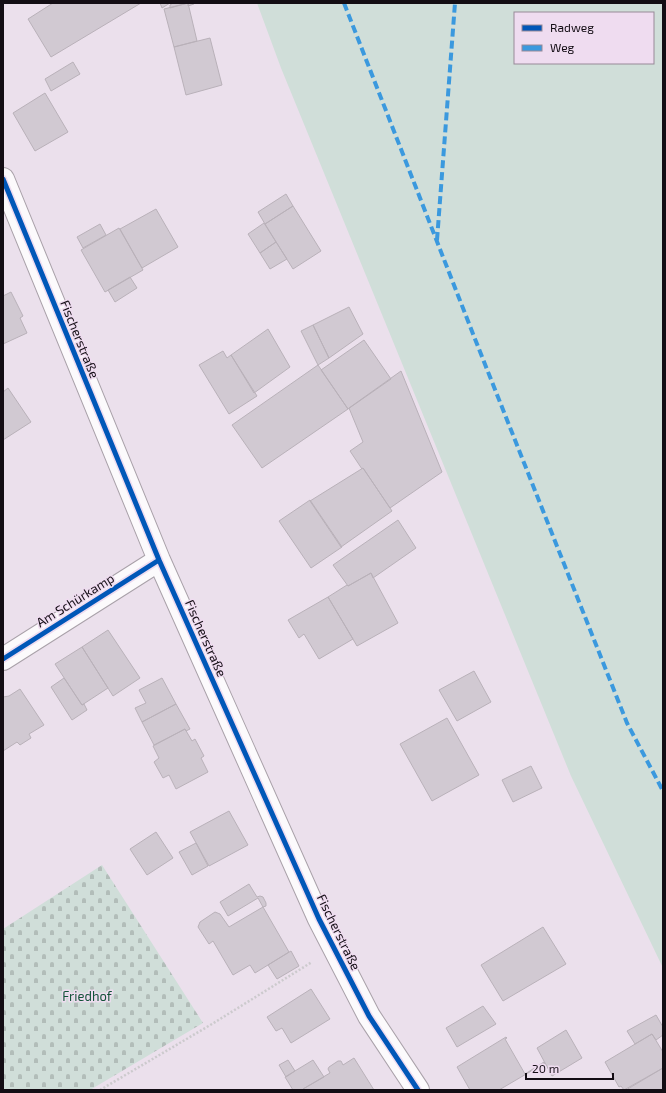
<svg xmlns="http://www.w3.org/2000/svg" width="666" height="1093" font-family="'Exo 2',sans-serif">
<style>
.green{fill:#d0ded9;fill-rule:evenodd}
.cemetery{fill:url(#cemetery-stones)}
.building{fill:#d1c9d2;stroke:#b9b1b9}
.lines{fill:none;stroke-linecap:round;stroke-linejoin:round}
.minor-casing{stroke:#a9a1a9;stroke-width:24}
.path{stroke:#cccacd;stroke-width:2.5;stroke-dasharray:2 2;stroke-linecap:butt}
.minor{stroke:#fcfafc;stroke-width:22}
.quiet{stroke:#3b99de;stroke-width:4;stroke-dasharray:8 4;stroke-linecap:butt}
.cycleway-casing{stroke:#efdcf0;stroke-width:8}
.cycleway{stroke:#0057b8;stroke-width:5}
.labels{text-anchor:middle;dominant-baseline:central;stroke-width:3;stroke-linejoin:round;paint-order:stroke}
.street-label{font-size:13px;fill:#130d14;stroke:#efdcf0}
.park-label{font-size:13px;fill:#115237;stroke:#efdcf0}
</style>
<defs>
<pattern id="cemetery-stones" width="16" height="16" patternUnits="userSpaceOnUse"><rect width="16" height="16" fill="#d0ded9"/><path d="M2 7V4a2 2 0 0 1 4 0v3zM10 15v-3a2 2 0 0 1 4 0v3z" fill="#b2bdb9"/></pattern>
</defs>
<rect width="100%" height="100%" fill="#ebe0ec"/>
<!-- green -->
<path class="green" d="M257,3H663V968L571,776L281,68ZM515,13H653V63H515Z"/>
<!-- cemetery -->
<path class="cemetery" d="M102,865L203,1023L90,1090H3V929Z"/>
<!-- building -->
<path class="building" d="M53,3H141L51,57L28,19Z
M160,3H170L162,8Z
M173,3H193L194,4L188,6V3L170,8V5Z
M188,3L197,41L174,47L164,9Z
M210,38L222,85L186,95L174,47Z
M73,62L80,74L51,91L45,79Z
M45,93L68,132L35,151L13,113Z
M286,194L293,206L265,224L258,212Z
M293,206L321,251L293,269L265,224Z
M156,209L178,247L142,268L120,229Z
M264,223L276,242L260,253L248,234Z
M100,224L106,235L83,248L77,237Z
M119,228L143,270L105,292L81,250Z
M276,242L287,259L270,269L260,253Z
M130,277L137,288L115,302L108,290Z
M11,292L23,316L20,318L27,333L3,344V296Z
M349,307L363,334L329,358L313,325Z
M313,325L329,358L318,365L301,331Z
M268,329L290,367L254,393L231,355Z
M364,340L391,379L348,409L321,370Z
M223,351L227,358L231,355L257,396L229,414L199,365Z
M318,365L348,409L262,468L232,425Z
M401,371L442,472L390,508L363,468L362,469L350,451L363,442L349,408Z
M8,388L31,422L3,440V392Z
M363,468L392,511L341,547L310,501Z
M310,500L342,547L311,568L279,521Z
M398,520L416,548L373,578L371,573L348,586L333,565Z
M371,573L398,623L357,646L328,597L347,585L348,586Z
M328,597L353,639L319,659L304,634L299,638L288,620Z
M108,630L140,678L113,696L82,647Z
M82,647L108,688L82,705L55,664Z
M474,671L491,702L457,721L439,690Z
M64,678L82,705L84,704L87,710L72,720L51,687Z
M162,678L176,704L142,722L135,708L146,703L139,690Z
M20,689L44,725L29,734L31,738L20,745L17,742L3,751V697L9,696Z
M176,704L190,729L186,731L185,729L154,745L142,722Z
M447,718L479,775L432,801L400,744Z
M185,729L192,741L195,739L204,756L201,758L208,772L176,789L169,775L163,778L154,762L159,758L153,746Z
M531,766L542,788L513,802L502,780Z
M229,811L248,845L209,866L190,832Z
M156,832L173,858L147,875L130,849Z
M196,843L208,866L192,875L179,852Z
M249,884L257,897L260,896L263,897L266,903V906L263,907L258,898L228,916L220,902Z
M263,907L289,952L255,973L250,965L233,975L213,941L209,944L198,927L200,922L215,912L220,914L229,927Z
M543,927L566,964L503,1001L481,965Z
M291,951L299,966L277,979L268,965Z
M311,989L330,1019L291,1043L282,1028L276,1031L267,1017Z
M483,1006L496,1024L457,1047L446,1028Z
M656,1015L663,1027V1035L656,1040L652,1034L635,1044L627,1031Z
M566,1030L582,1058L552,1076L537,1048Z
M652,1034L663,1052V1068L624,1090L621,1086L619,1087L605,1062Z
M506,1037L507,1038L505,1039L525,1074L544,1062L545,1063L499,1090H470L457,1067Z
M354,1058L374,1090H303V1089L330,1073L328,1069L329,1067L338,1061H341L343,1065Z
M288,1060L295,1071L286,1077L279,1065Z
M313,1060L324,1077L303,1089V1090H293L285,1077Z
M663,1068V1090H626Z"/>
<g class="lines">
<!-- minor casing -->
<g class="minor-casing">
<path id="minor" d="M3,179L159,560L319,919L369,1016L418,1090
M3,659L159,560"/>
</g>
<!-- path -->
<path class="path" d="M100,1090L212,1024L312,962"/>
<!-- minor -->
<use href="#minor" class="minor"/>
<!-- quiet -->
<path class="quiet" d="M344,3L475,339L627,723L663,791
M437,240L455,3"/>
<!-- cycleway casing -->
<g class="cycleway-casing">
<path id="cycleway" d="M3,179L159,560L319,919L369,1016L418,1090
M3,659L159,560"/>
</g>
<!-- cycleway -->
<use href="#cycleway" class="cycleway"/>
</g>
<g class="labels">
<!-- street labels -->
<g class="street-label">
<text transform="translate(80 339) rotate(68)">Fischerstraße</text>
<text transform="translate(75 600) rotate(-32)">Am Schürkamp</text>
<text transform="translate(206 638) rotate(66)">Fischerstraße</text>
<text transform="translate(339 932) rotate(64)">Fischerstraße</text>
</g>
<!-- park labels -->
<g class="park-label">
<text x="87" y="996">Friedhof</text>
</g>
</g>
<!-- border -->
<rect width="666" height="1093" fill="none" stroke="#130d14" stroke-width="8"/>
<!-- legend -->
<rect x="514" y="12" width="140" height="52" fill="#efdcf0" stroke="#978998"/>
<rect x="522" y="25" width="20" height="6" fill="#0057b8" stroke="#978998"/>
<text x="550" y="32" font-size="12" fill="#130d14">Radweg</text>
<rect x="522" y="45" width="20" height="6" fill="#3b99de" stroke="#978998"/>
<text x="550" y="52" font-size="12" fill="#130d14">Weg</text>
<!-- scale -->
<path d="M526 1073v6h87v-6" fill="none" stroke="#130d14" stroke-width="2"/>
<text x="532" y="1073" font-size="12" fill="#130d14" stroke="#efdcf0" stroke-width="3" paint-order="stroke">20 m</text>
</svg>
